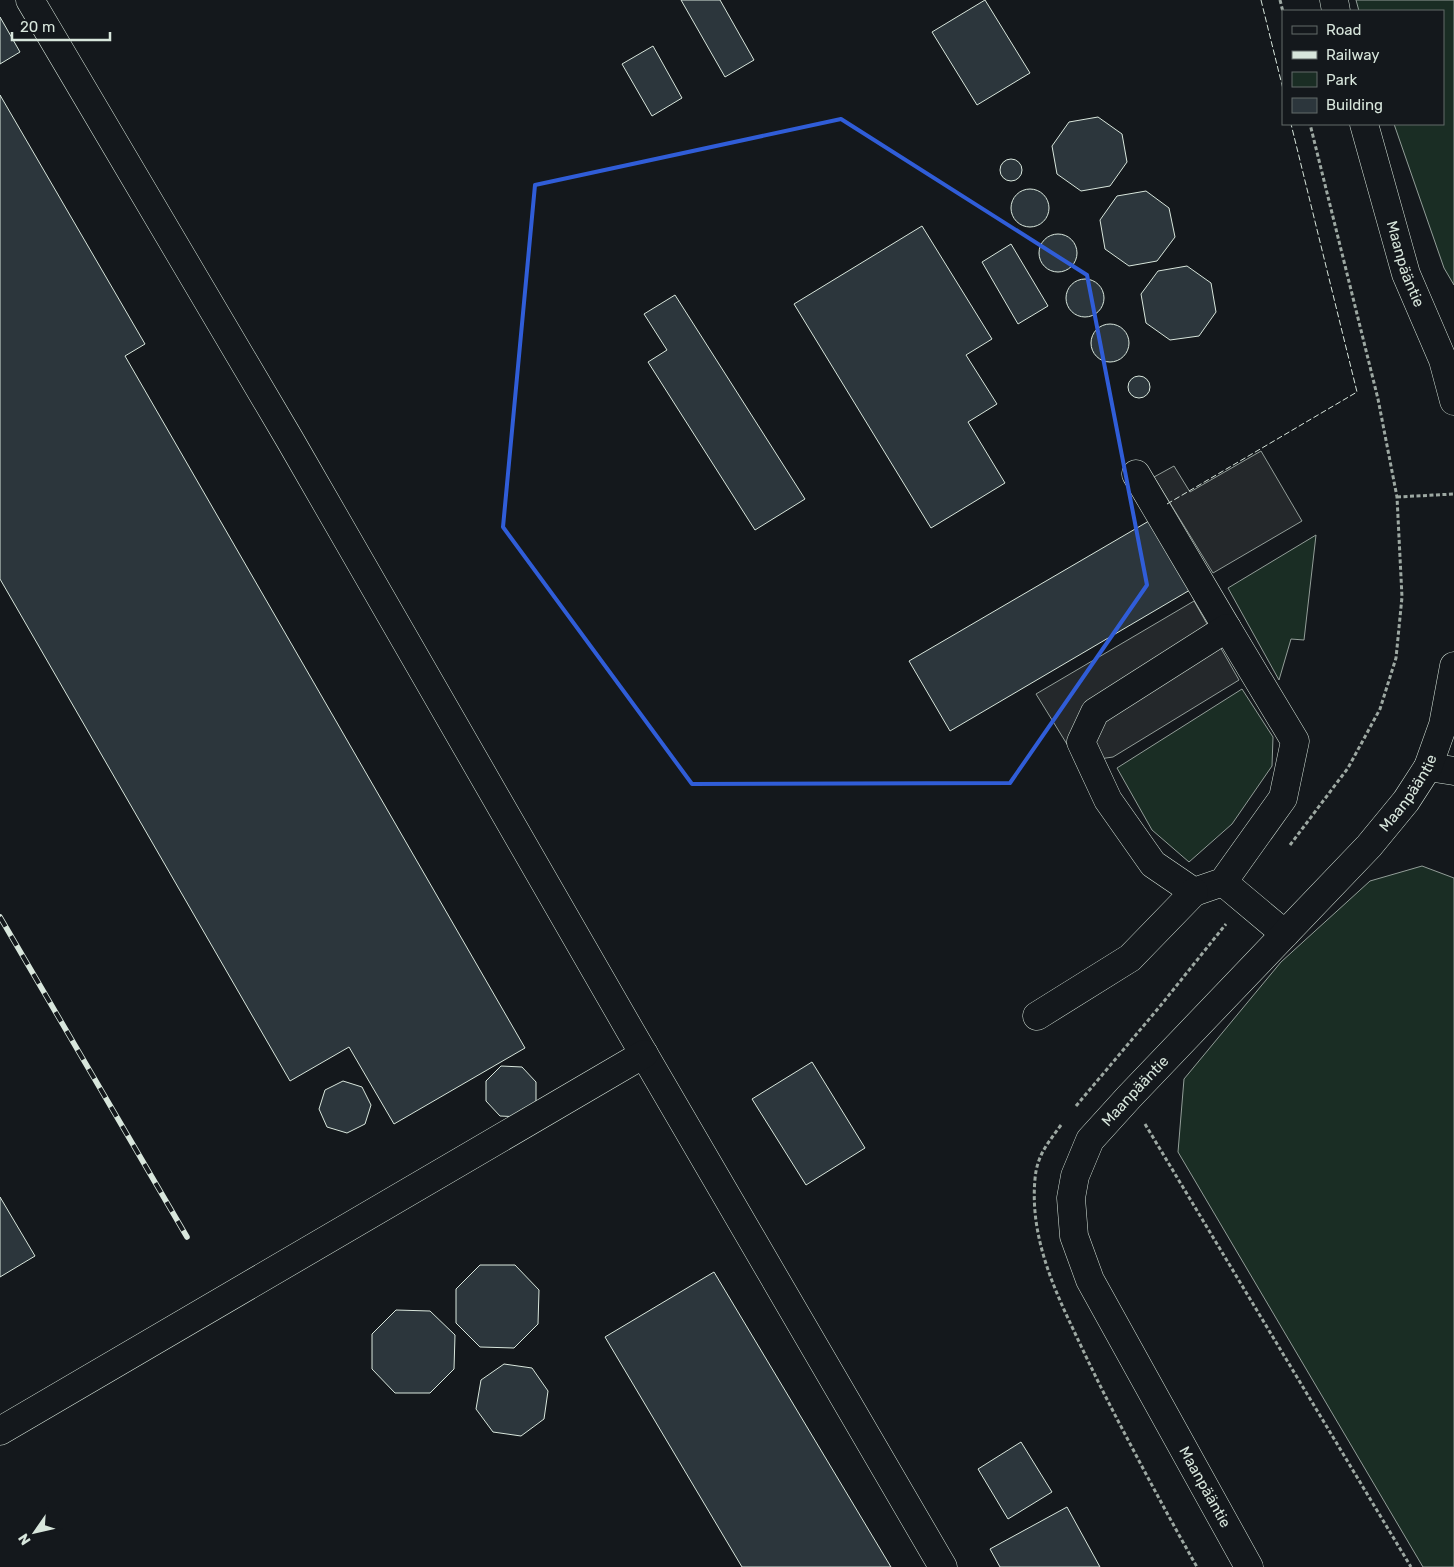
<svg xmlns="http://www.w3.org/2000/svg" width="1454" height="1567" font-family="Rubik,sans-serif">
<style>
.green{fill:#1a2d24;stroke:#939e99}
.parking{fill:#24282b;stroke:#939e99}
.building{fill:#2c363c;stroke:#d8e6dc}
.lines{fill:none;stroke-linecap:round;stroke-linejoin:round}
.minor-casing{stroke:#d8e6dc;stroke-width:29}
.path{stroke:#9da8a2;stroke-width:3;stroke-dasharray:4 2.5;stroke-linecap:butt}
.minor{stroke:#14181c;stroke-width:28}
.rail-casing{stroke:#d8e6dc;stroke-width:5.5}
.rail{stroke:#14181c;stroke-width:4;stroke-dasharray:11;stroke-linecap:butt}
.fence{stroke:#d8e6dc;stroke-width:1;stroke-dasharray:6 2.5;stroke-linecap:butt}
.marked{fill:none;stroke:#305dd8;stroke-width:4;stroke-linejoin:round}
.labels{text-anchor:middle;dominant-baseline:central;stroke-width:4;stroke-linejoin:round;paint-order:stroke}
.street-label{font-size:15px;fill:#d8e6dc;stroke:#14181c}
</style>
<rect width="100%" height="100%" fill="#14181c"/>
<!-- green -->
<path class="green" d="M1356,0H1454V285L1444,268L1394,124H1443V11H1359Z
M1316,535L1304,640L1291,639L1279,680L1228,588Z
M1242,689L1273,737L1272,766L1232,824L1189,862L1152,830L1117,768Z
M1422,866L1454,878V1567H1423L1178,1152L1184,1079L1281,962L1370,881Z"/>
<!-- parking -->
<path class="parking" d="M1261,451L1302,521L1213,573L1154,477L1174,466L1190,492Z
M1194,601L1239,680L1113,757L1078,762L1036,694Z"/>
<!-- building -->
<path class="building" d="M681,0H720L754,60L725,77Z
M985,0L1030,73L977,105L932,32Z
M0,17L20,52L0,64Z
M653,46L682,98L652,116L622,64Z
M0,95L145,344L125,356L525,1048L394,1124L349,1047L290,1081L0,579Z
M1098,117L1122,134L1127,162L1110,186L1081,191L1057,174L1052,146L1069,122Z
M1000 170a11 11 0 1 1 22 0a11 11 0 1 1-22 0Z
M1011 208a19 19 0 1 1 38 0a19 19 0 1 1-38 0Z
M1146,191L1169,208L1175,237L1157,261L1129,266L1105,249L1100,220L1117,196Z
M922,226L992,339L966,355L997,404L968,422L1005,483L931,528L794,304Z
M1039 253a19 19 0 1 1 38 0a19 19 0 1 1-38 0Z
M1011,244L1048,306L1018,324L982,262Z
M1187,266L1211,283L1216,312L1199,336L1170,340L1146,323L1141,294L1158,271Z
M1066 298a19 19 0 1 1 38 0a19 19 0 1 1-38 0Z
M675,295L805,499L755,530L648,362L667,350L644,314Z
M1091 343a19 19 0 1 1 38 0a19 19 0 1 1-38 0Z
M1128 387a11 11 0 1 1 22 0a11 11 0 1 1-22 0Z
M1154,518L1195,587L950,731L909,661Z
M812,1062L865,1148L806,1185L752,1099Z
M501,1066L522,1067L536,1082V1102L521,1117L500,1116L486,1101V1081Z
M343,1081L362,1087L371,1105L365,1124L347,1133L327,1127L319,1109L325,1090Z
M0,1197L35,1256L0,1277Z
M480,1265H515L539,1290L538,1324L514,1348L480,1347L456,1323V1289Z
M714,1272L891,1567H742L605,1337Z
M396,1310L430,1311L455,1335L454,1369L430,1393H395L372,1369V1334Z
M504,1364L532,1368L548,1391L544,1419L521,1436L493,1432L476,1409L481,1380Z
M1021,1442L1052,1492L1008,1519L978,1469Z
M1067,1507L1100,1567H1000L990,1549Z"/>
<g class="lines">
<!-- minor casing -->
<g class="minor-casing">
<g id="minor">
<path d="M30,0L290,440L631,1032L943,1567"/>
<path d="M1334,0L1336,11"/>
<path id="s1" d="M1364,124L1406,274L1443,360L1454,401"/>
<path d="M1136,474L1227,628"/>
<path d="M1428,767L1454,771"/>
<path d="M1223,882L1283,798L1295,741L1227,628L1095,712L1081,742L1108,800L1153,864L1194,892L1223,882L1285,934"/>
<path d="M1037,1016L1130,958L1194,892"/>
<path d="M0,1431L644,1054"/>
<path id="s2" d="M1249,1567L1090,1280L1074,1236L1071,1198L1075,1176L1090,1140L1129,1097L1369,846L1406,801L1428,767L1443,725L1454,666"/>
</g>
</g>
<!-- path -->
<path class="path" d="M1280,0L1283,12
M1397,497L1454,494
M1290,845L1348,768L1380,709L1396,658L1402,597L1397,497L1378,399L1310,124
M1076,1106L1161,1005L1226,924
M1145,1124L1411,1567
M1061,1125C1048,1143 1037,1155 1035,1179C1030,1233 1051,1283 1074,1331C1087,1359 1100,1386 1114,1413C1141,1465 1168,1516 1197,1567"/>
<!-- minor -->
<use href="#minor" class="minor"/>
<!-- rail casing -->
<g class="rail-casing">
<path id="rail" d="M0,917L187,1237"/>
</g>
<!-- rail -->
<use href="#rail" class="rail"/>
<!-- fence -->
<path class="fence" d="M1261,0L1283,89
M1167,504L1357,392L1291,124"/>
</g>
<!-- marked area -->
<path class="marked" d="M841,119L1087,275L1147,585L1010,783L692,784L503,527L535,185Z"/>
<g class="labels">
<!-- street labels -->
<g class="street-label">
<text stroke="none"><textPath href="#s1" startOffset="146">Maanpääntie</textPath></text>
<text stroke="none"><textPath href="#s2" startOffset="946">Maanpääntie</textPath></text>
<text stroke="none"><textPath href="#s2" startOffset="541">Maanpääntie</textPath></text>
<text transform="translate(1205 1487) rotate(61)">Maanpääntie</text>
</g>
</g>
<!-- legend -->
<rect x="1282" y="10" width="162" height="115" fill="#14181c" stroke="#626a69"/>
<rect x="1292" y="26" width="25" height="8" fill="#14181c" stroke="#626a69"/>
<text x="1326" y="35" font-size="15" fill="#d8e6dc">Road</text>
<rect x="1292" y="51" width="25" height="8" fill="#d8e6dc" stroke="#626a69"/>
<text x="1326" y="60" font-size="15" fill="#d8e6dc">Railway</text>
<rect x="1292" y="72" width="25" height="15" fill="#1a2d24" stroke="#626a69"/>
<text x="1326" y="85" font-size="15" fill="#d8e6dc">Park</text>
<rect x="1292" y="98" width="25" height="15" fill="#2c363c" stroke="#626a69"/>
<text x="1326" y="110" font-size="15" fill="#d8e6dc">Building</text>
<!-- north arrow -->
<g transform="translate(35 1532) rotate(236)" stroke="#14181c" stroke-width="4" paint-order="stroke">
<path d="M0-4L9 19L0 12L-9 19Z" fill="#d8e6dc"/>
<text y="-8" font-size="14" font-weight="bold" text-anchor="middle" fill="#d8e6dc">N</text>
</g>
<!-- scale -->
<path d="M12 32v8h98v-8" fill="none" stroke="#d8e6dc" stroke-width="2.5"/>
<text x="20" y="32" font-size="15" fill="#d8e6dc" stroke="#14181c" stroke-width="4" paint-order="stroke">20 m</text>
</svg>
